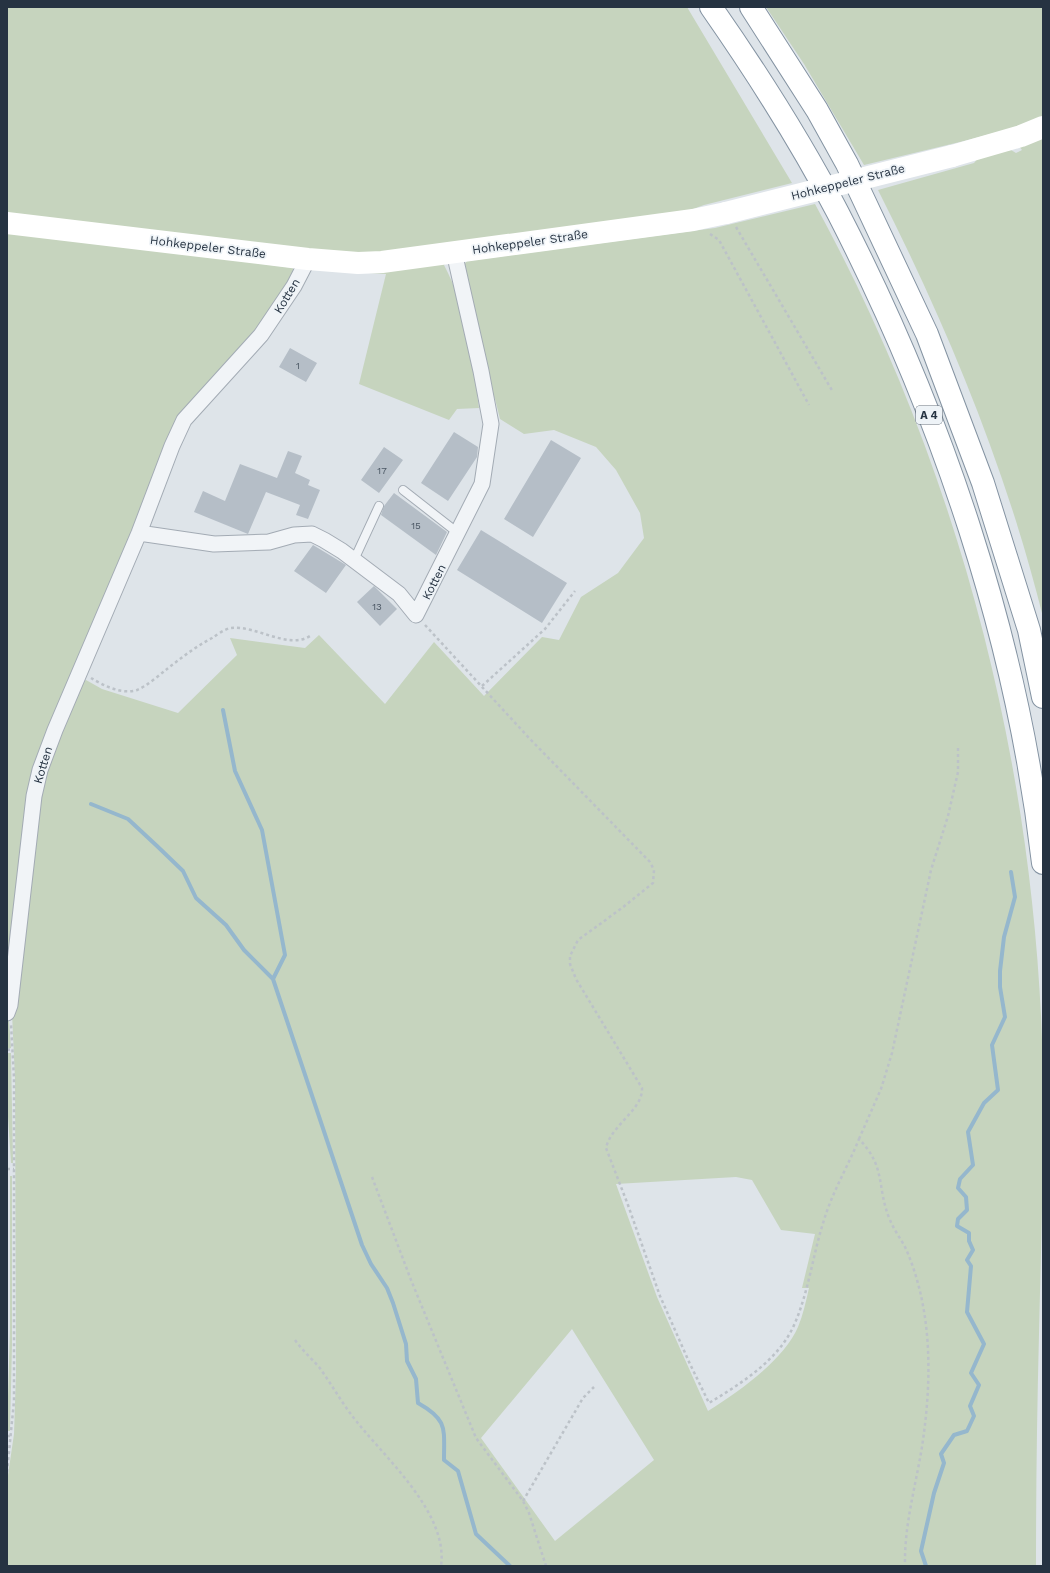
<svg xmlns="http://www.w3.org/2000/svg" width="1050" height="1573" font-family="'Work Sans',sans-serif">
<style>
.green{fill:#c6d4be;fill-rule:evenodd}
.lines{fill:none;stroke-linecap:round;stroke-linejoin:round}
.stream{stroke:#95b7cd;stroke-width:4}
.building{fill:#b5bec7}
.lane-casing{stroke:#a3abb4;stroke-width:10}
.street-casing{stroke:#a3abb4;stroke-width:17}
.highway-casing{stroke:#8493a2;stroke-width:24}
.path{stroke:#bcc2c8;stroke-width:2.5;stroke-dasharray:3 3;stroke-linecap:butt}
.lane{stroke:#f1f4f7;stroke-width:8}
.street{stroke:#f1f4f7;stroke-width:15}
.secondary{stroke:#fff;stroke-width:22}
.highway{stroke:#fff;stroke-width:22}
.secondary-bridge{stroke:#fff;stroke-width:22}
.labels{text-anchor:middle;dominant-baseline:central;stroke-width:3.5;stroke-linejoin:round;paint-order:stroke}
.number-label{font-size:10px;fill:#4a5663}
.shield{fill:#eef3f7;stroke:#626d78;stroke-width:1}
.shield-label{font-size:11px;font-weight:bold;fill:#263342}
.street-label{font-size:12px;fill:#263342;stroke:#eef3f7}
</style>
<rect width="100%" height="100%" fill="#dee4e9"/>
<!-- green -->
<path class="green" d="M7,7H687L792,183L704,205L685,212L354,256L7,216Z
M766,7H1043V120L964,141L864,165L804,64Z
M1043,135V617C1006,468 947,326 878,190L974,163L979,157L1011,150L1016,153L1022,150L1019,146Z
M815,204C960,470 1037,770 1043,1073C1044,1160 1041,1247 1039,1334C1037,1411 1036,1489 1036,1566H7V1482L14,1434L16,1373L15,1079L12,1013L44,776L80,683L86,680L102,689L178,713L237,655L230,638L305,648L319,635L385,704L434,642L484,696L542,637L559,640L581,597L618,573L644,538L640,513L616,470L596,447L554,430L524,434L500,419L495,399L489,388L462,267L467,261L715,228ZM736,1177L752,1180L781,1230L815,1234L802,1288H809C806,1301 803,1315 798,1327C784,1360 738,1392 708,1411L657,1297L616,1184ZM572,1329L654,1460L555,1541L481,1438Z
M7,230L293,268V276L266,321L179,416L49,731L7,980Z
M446,263L444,265C467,308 473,360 479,408L457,409L449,420L359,384L386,274L351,272Z
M7,1021H9L11,1048L7,1049Z
M7,1053H11L13,1163H11L7,1101Z
M10,1176H12V1345L10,1431H7L10,1329Z"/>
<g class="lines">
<!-- stream -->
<path class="stream" d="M223,710L235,771L262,830L285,955L273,979L362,1245L371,1264L387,1288L393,1303L406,1344L407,1361L416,1379L418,1403C448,1420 444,1428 444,1460L458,1471L476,1534L510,1566
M91,804L128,819L157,846L183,871L196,898L226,925L244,950L273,979
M926,1566L921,1551L934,1493L944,1463L941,1454L954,1435L967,1431L974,1416L970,1406L979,1385L971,1373L984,1344L967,1312L971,1266L967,1260L973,1250L969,1241V1233L957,1226L958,1219L967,1210L966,1197L958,1188L960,1179L973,1165L968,1132L984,1103L998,1090L992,1045L1005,1017L1000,987V971L1004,937L1015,897L1011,872"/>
</g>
<!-- building -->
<path class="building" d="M290,348L317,363L306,382L279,367Z
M454,432L478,447L477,457L448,501L421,483Z
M551,440L581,458L533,537L504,519Z
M384,447L403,460L379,493L361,480Z
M288,451L302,456L295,473L310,480L308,485L320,490L308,519L296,515L300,505L266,492L248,534L194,512L203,491L225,501L240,464L277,478Z
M394,493L447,532L436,555L381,515L384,506Z
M481,530L567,583L542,623L457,570Z
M313,545L346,565L326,593L294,571Z
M374,586L397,609L380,626L357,602Z"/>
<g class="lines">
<!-- lane casing -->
<g class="lane-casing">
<path id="lane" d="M403,490L458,533
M354,560L379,506"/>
</g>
<!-- street casing -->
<g class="street-casing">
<path id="street" d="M139,533L214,544L269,542L294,535L312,534L324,540L342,551L399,594L416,615L482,484L491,424L481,371L454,252
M7,1013L10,1005L34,796L40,770L55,730L139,533L172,446L184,420L261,335L294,286L308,259"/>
</g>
<!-- highway casing -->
<g class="highway-casing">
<path id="highway" d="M711,7C757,73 801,142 838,213C942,415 1017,637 1043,863
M751,7L817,110L847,164L927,334L983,483L1029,630L1043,697"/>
</g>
<!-- path -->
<path class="path" d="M736,227L833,392
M710,234L719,240L809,405
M425,625L530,739L650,862L654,870L653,883L622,908L578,940L570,956V964L576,979L642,1088C643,1110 611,1125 606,1148L628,1205L660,1296L690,1364L709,1403C742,1383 780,1359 795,1323C809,1290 813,1254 824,1220C832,1193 848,1166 859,1139C887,1168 876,1187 890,1220C894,1230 901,1239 906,1249C932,1309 932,1376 923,1440C917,1482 904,1523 905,1566
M91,678C103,685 121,695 137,690C147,686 158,676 167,669C181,658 195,647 212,638C217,635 224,629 231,628C256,625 288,650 310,636
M482,686L545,629L575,591
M7,1050L13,1049
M859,1139L881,1089L892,1053L931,870L948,816L958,772V745
M7,1169H14
M372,1177L411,1280L476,1438L523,1501L529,1513L546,1566
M295,1340C302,1350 311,1358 319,1367C330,1382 339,1398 350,1413C380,1454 449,1511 441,1566
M7,1436H12
M7,1472L14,1401V1078L11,1024
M523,1501L583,1398L594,1387"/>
<!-- lane -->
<use href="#lane" class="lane"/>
<!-- street -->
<use href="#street" class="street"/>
<!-- secondary -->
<path class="secondary" d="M952,156L1021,136L1043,127
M7,223L308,259L358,263L382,262L693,220L726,213"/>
<!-- highway -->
<use href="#highway" class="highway"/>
<!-- secondary-bridge -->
<path class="secondary-bridge" d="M726,213L952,156"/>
</g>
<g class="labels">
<!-- number labels -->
<g class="number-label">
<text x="298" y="365">1</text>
<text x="382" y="470">17</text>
<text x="416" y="525">15</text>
<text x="377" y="606">13</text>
</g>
<!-- shield labels -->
<rect class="shield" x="916" y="406" width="26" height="18" rx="3"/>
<g class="shield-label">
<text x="929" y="415">A 4</text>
</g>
<!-- street labels -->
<g class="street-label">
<text transform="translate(848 182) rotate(-14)">Hohkeppeler Straße</text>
<text transform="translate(530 242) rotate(-8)">Hohkeppeler Straße</text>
<text transform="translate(208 247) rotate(7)">Hohkeppeler Straße</text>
<text transform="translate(287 296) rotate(-59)">Kotten</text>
<text transform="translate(434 582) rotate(-63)">Kotten</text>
<text transform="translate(43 765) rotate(-73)">Kotten</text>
</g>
</g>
<!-- border -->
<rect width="1050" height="1573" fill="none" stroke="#263342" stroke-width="16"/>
</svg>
